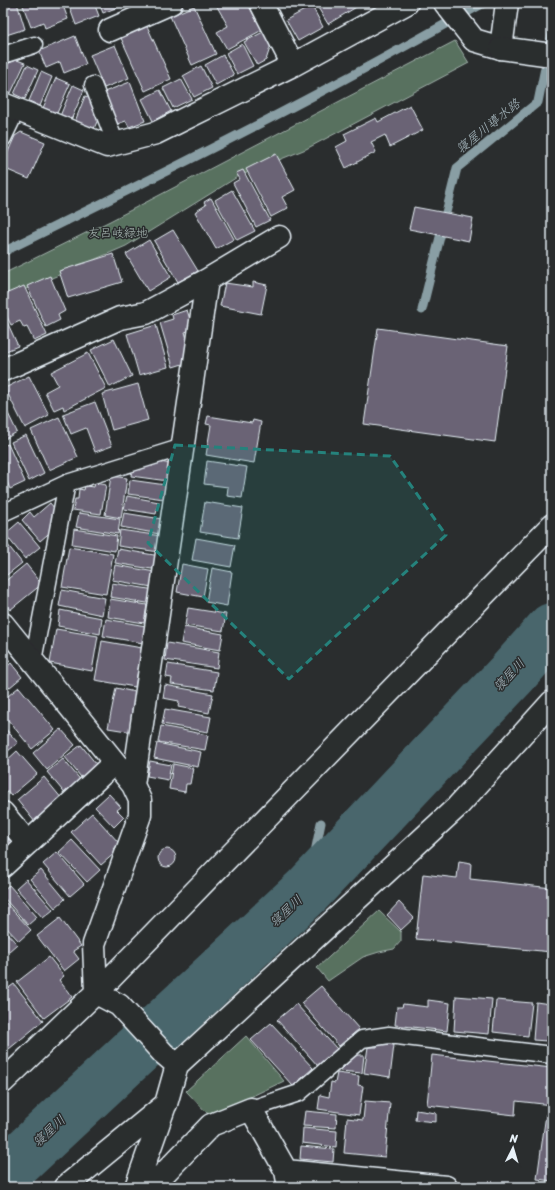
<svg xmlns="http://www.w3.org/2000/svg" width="555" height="1190" font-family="Sriracha,'Klee One',sans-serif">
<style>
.green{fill:#59715e;stroke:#a0b1ab}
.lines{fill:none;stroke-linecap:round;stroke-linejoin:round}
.stream{stroke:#899ea4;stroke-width:9}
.river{stroke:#49666c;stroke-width:52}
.building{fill:#6a6374;stroke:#e8f1f8}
.service-casing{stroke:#e8f1f8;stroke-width:19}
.minor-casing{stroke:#e8f1f8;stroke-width:25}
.tertiary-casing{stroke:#e8f1f8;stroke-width:25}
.service{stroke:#2a2d2e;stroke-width:16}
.minor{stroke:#2a2d2e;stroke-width:22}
.tertiary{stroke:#2a2d2e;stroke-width:22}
.marked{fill:#25827c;fill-opacity:0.2;stroke:#25827c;stroke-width:3;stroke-dasharray:8 5;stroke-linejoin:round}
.labels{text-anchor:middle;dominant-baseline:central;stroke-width:3;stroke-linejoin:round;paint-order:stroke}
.park-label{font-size:12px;fill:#a8b7b3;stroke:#2a2d2e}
.water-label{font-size:13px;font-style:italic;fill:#a8b9c0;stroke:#2a2d2e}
</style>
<rect width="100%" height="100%" fill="#2a2d2e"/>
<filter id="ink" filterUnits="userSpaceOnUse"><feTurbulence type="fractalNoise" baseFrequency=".025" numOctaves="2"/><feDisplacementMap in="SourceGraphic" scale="8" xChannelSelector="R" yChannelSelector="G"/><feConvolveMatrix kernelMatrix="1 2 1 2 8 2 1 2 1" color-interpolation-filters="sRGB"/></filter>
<g filter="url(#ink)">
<!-- green -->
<path class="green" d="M455,41L469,63L306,149L239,176L126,246L3,299V274L110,221Z
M379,911L401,932V941L394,949L379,952L363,957L328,981L317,968Z
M246,1036L284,1081L210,1116L186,1091Z"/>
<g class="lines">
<!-- stream -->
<path class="stream" d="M3,252C117,196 231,140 343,80C391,55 437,28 484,3
M422,310L457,168L538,102L552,34
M307,891L321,823"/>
<!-- river -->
<path class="river" d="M3,1175L307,891L511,675L552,629"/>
</g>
<!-- building -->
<path class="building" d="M14,3H17L25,29L3,36V7Z
M22,3H62L68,19L45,28L43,22L31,27Z
M68,3H94L99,16L76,25Z
M99,3H128L103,13Z
M215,3H242L243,5L248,4L262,30L227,49L217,32L228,26Z
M321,3H363L328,24L317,6Z
M194,6L216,54L192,65L170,16Z
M312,6L323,27L298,41L286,20Z
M147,26L171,79L145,91L121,38Z
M263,32L271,45L266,60L257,65L244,42Z
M75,36L86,64L64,73L60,62L46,68L39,51Z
M242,44L253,66L237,74L226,53Z
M115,45L129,78L104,88L90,55Z
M223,55L234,75L216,85L205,65Z
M17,60L25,63L11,93L3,89V68L4,65Z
M27,65L38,70L25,99L14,94Z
M201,66L212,88L194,97L183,76Z
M41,72L52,77L40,106L29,101Z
M56,78L70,84L57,113L43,108Z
M181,79L192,99L173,108L163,88Z
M130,82L145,121L129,127L126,121L117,124L104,92Z
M73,85L84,90L71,120L60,116Z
M160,90L171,111L153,121L142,99Z
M85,96L92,99L99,117L93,131L74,124Z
M410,105L423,130L390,147L385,135L371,142L376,152L346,168L336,147L347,141L344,134L376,118L378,122Z
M21,132L45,142L29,179L3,168V163L15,136Z
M276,154L295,190L282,197L288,208L271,217L246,169Z
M243,170L270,220L256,227L233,183L240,179L236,173Z
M232,190L255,231L237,240L215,200Z
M211,198L234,239L216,249L195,212L206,205L204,202Z
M414,207L473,218L469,241L409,229Z
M173,230L198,271L178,282L154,241Z
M149,240L171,277L148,291L126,254Z
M113,254L122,282L68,298L59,271Z
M50,276L65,311L58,315L60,320L46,327L27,286Z
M253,282L267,285L261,314L220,306L225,283L253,287Z
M24,286L47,335L34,341L27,327L24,328L20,321L11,325L3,309V295Z
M187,310L193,329L185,332L190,349L185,350L189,362L173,367L160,323L173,319L172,315Z
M3,313L18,346L6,351L3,344Z
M156,325L168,367L139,375L127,334Z
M378,328L508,346L495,442L364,424Z
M114,339L132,376L110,387L91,350Z
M88,353L106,388L64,410L63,406L54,410L45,392L58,385L51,372Z
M29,376L49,415L25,428L5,388Z
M138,384L148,420L112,430L102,394Z
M95,402L112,446L95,452L86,428L71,434L63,414Z
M3,403L17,432L3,440Z
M208,416L252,423L253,420L261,422L254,463L206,455L211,425L206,424Z
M59,417L78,457L49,470L31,430Z
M26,435L44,473L29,481L11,442Z
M8,444L25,482L10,489L3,472V446Z
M154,461L177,465L175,482L131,476L132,469L143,464L153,466Z
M207,461L247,467L242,498L227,496L228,487L204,484Z
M111,476L127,478L121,518L105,515Z
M130,480L173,486L171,500L128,494Z
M95,483L106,485L101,514L73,510L75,499H78L79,489L84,490L85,486L94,487Z
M127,496L159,502L156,514L124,509Z
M205,502L243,508L238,538L200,532Z
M50,503L55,509L52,512L55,515L54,529L40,541L22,520L30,512L34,517Z
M79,513L120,519L118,534L76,527Z
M124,513L168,520L165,535L121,527Z
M19,522L40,547L25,559L5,534Z
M74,529L117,536L115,551L72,544Z
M120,530L161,536L159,552L118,546Z
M196,538L235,545L231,567L192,560Z
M7,544L22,563L3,578V548Z
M69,547L113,554L106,594L62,587Z
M118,549L160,556L158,570L115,563Z
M26,564L42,584L10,610L3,602V583Z
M182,564L208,569L203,597L177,592Z
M115,565L155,572L152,587L112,580Z
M212,568L232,572L227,606L206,602Z
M112,583L155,590L153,604L110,597Z
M62,590L105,598L102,615L59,606Z
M110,599L147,605L144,623L108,617Z
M188,608L226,614L223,631L185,625Z
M60,610L102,618L100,634L58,626Z
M106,619L146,626L143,643L103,636Z
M184,627L223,634L220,650L181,643Z
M56,629L98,636L92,671L50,663Z
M102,641L142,648L135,687L95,680Z
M167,643L219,652L217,668L165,660Z
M3,653L10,661L3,666Z
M11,663L22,677L3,693V670Z
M168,664L217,672L214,690L171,684L172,678L166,677Z
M165,685L213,694L209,713L178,707L179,701L163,698Z
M19,687L55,730L32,749L3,714V700Z
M116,688L140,693L133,732L108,728Z
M165,709L211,717L208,732L162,724Z
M3,726L18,743L3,755Z
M161,726L208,735L205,750L158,742Z
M61,729L75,745L47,770L33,753Z
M157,743L201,752L198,767L154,758Z
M81,745L100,769L84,781L65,757Z
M17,751L37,774L11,796L3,787V764Z
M63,759L83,783L67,796L47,772Z
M150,761L171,765L168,780L147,776Z
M173,764L193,768L190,784H186L185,792L169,789Z
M44,777L62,799L35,822L17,800Z
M109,794L121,807L117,810L124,817L114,827L95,807Z
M92,813L119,843L114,849L116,852L101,865L71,832Z
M3,832L14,847L3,855Z
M72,840L100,870L87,882L59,852Z
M158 858a9 9 0 1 1 18 0a9 9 0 1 1-18 0Z
M57,852L84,884L70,896L43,864Z
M459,861L471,863L470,879L552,888V952L416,939L423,874L457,878Z
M41,870L65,899L55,908L30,879Z
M26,879L53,910L43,918L16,888Z
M9,885L37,917L28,925L3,897V890Z
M3,900L31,930L19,941L3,924Z
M399,902L414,918L401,930L387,915Z
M60,918L81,946L73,951L79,959L64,971L37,936Z
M3,929L17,944L8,952L3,947Z
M49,957L64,976L59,980L72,997L44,1018L17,982Z
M14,984L43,1021L9,1049L3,1042V992Z
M321,986L359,1029L339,1046L301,1003Z
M456,996L492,999L489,1034L454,1031Z
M428,1000L450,1003L447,1031L395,1025L397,1007H402L403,1004L428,1007Z
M496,1000L532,1003L528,1036L493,1032Z
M536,1002L550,1004L547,1041L533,1040Z
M296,1004L337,1049L318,1066L277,1020Z
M271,1023L313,1068L293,1086L251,1040Z
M378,1043L394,1045L390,1077L364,1073L368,1047H377Z
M356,1055H364L362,1073L340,1071Z
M432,1055L552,1068V1105L516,1101L515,1115L427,1105Z
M337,1073L359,1076L358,1085L363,1086L359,1115L318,1109L320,1095L329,1097L331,1082L335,1083Z
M365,1101L390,1103L385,1157L344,1153L347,1118L363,1120Z
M416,1110L436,1113V1122L415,1120Z
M305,1111L337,1114L336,1128L303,1126Z
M546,1114L552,1115V1181L537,1179Z
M303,1128L337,1131L336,1147L302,1143Z
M301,1146L334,1149L333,1162L300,1159Z"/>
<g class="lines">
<!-- service casing -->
<g class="service-casing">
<path id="service" d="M3,55L34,45
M93,85L116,144
M3,138L17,109
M3,513L67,483L183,447
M33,661L67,483
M251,1109L299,1093L362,1039L389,1035L552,1055"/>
</g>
<!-- minor casing -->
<g class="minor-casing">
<path id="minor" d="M261,3L293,65
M445,3L474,40L501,48L507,3
M110,30L171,3
M3,104L107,146L156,133L293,65L407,3
M3,370L120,318L146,313L207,280L279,237
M3,624L133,785L140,800V815L94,944L96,993L119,1005L163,1053L177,1065
M133,785L207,280
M3,813L28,843
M3,866L114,763
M3,1082L106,983L552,525
M286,1171L446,1187
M65,1187L166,1104L177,1065L457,807L552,702
M136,1187L165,1105
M151,1187L211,1125L251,1109L286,1171L289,1187"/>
</g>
<!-- tertiary casing -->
<g class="tertiary-casing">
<path id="tertiary" d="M501,48L552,55"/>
</g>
<!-- service -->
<use href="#service" class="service"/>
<!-- minor -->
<use href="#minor" class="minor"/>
<!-- tertiary -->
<use href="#tertiary" class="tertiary"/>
</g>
</g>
<!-- marked area -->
<path class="marked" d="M175,445L390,456L446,535L289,679L148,543Z"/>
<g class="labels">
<!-- park labels -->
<g class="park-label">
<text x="118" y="233">友呂岐緑地</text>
</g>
<!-- water labels -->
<g class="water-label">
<text transform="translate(488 126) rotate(-39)">寝屋川導水路</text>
<text transform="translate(509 675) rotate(-47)">寝屋川</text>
<text transform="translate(286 911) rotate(-43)">寝屋川</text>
<text transform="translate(49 1131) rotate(-43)">寝屋川</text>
</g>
</g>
<!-- margin -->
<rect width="555" height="1190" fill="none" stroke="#2a2d2e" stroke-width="16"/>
<rect x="8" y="8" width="539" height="1174" fill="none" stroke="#e8f1f8" stroke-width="1.5" filter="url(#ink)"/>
<!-- north arrow -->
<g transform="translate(513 1148) rotate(5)" stroke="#2a2d2e" stroke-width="3" paint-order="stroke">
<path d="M0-3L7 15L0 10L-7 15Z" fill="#e8f1f8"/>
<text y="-6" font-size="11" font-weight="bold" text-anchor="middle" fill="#e8f1f8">N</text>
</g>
</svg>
